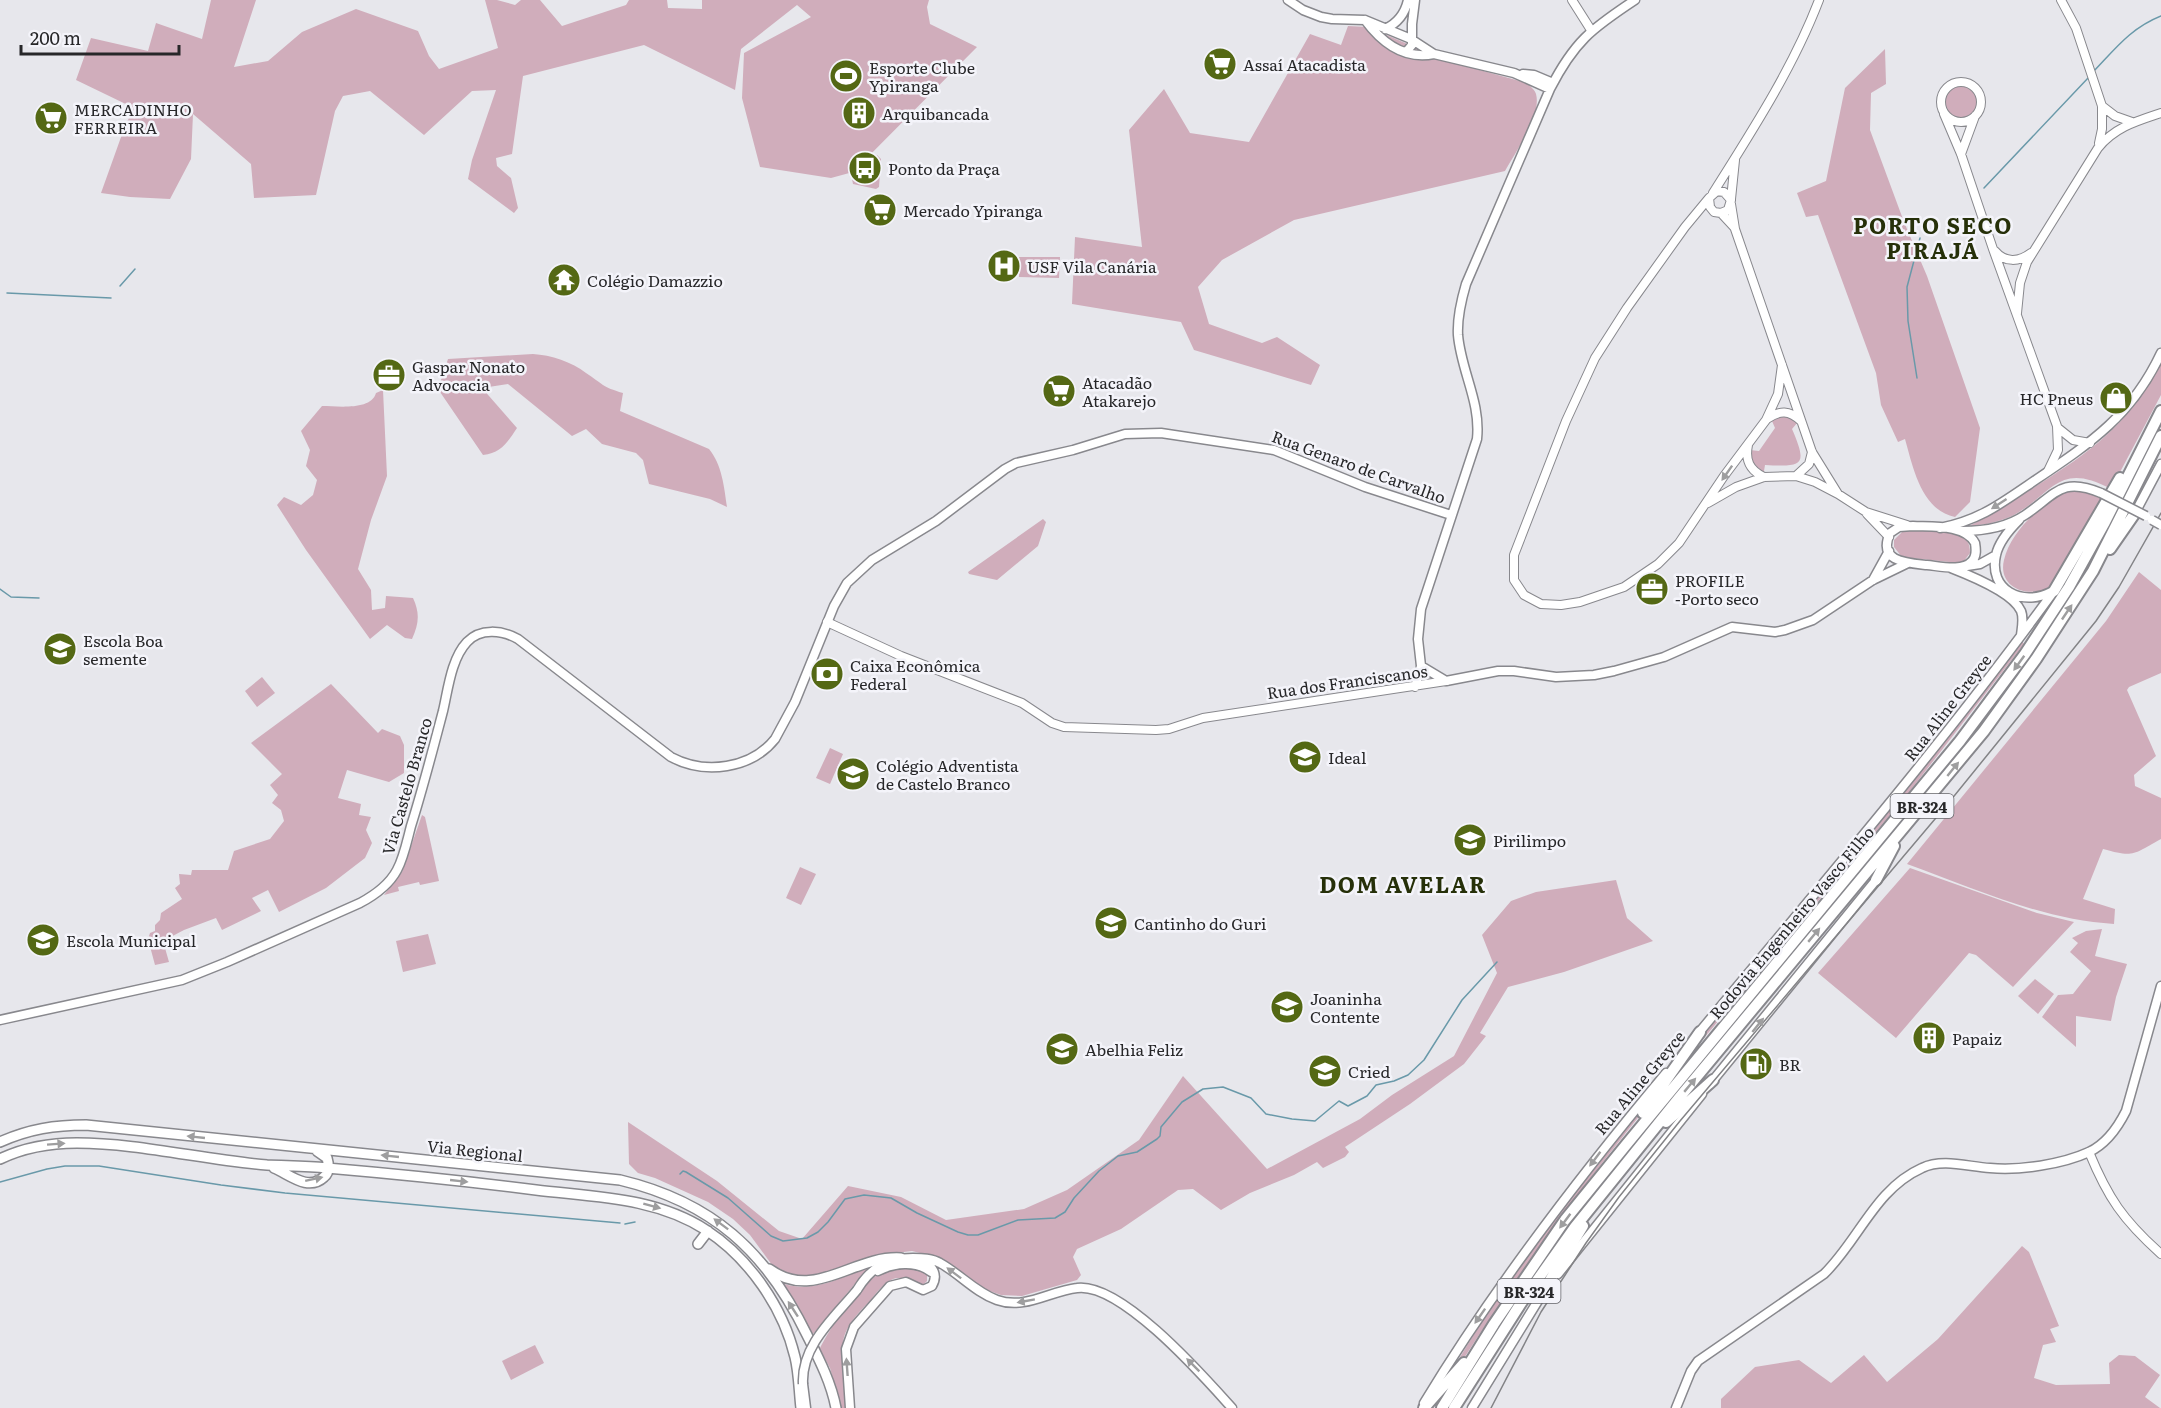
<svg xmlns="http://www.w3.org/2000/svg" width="2161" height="1408" font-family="Literata,serif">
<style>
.green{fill:#d0adbb}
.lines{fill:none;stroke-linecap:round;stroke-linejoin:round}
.stream{stroke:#6999a9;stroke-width:1.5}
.tertiary-casing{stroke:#88888d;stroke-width:10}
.secondary-casing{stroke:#88888d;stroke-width:11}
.primary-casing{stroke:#88888d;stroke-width:12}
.motorway-casing{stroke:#88888d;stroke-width:14}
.tertiary{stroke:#fff;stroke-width:8}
.secondary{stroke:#fff;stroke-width:8}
.primary{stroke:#fff;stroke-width:9}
.motorway{stroke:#fff;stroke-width:10}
.rail{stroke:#838386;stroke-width:1.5}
.secondary-bridge-casing{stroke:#88888d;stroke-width:11;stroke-linecap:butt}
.secondary-bridge{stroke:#fff;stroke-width:8}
.oneway{fill:#9e9e9f}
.labels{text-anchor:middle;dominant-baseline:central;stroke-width:5;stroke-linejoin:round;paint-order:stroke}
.shield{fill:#f4f4fa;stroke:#646468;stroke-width:1.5}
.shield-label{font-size:15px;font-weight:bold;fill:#272729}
.poi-label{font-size:16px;fill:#272729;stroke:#f4f4fa;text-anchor:start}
.street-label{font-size:16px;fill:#272729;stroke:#f4f4fa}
.district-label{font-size:22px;font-weight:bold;letter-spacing:1.5px;fill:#263009;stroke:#f4f4fa}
</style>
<rect width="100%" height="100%" fill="#e7e7ec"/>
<!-- green -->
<path class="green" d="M211,0H256L234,67L268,61L302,32L356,9L418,31L429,56L439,69L498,48L485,0H497L515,5L521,0H540L562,26L626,5L629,0H667L668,8L702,9V0H929L927,7L930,24L977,47L853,172L831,178L760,167L742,98L744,53L811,17L797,5L741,49L735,90L644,45L523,76L512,154L496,158L497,166L511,178L518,208L514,213L468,179L472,160L496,90L472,91L424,135L370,91L343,96L335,111L316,195L254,198L251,164L193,114L191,159L170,199L130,197L101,193L125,126L134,108L76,80L91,38L148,51L156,23L202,39Z
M1348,26L1368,27L1447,61L1527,83C1530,86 1535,90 1536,94C1542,115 1515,153 1505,171L1294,220L1222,260L1198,287L1209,324L1262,343L1277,337L1320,365L1311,385L1194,350L1181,322L1072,304L1075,237L1142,247L1129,130L1164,89L1190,133L1249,142L1310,34L1341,45Z
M1885,49L1886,84L1871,93L1870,130L1904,222L1927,276L1980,428L1970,502L1955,517C1921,510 1913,467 1905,439L1898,442L1881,405L1876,373L1818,215L1806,217L1797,193L1826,181L1845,88Z
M1944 102a17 17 0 1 1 34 0a17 17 0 1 1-34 0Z
M877,155L881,159L879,187L876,189L853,184L852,179Z
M1019,257H1060L1059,278L1019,277Z
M533,354C551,355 572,362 586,373C603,384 602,387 623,393L620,411L709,449C722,465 724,486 727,507L710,499L649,484L643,460L636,453L602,444L586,429L572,436L508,384L482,388L517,428C507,443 501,453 483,455L438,389L448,359Z
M2161,363V395L2111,489C2059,461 2054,492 2014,515C1999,522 1985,525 1969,526C1992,515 2012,501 2033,488C2092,451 2127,426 2161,363Z
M383,390L387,476L371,520L358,569L371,590L372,610L385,608L386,596L413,598C420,613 419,624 412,639L405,638L387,625L370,639L306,550L277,505L284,497L301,505L313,495L317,480L306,466L310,450L301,431L322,406C337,406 371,411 376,393Z
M1781,416H1787L1797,423L1792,429C1808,466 1803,467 1765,465L1764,471L1762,472L1751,464L1750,450L1759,451L1775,428L1772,421Z
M2071,490H2085L2105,500L2052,586C2030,600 1997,588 2004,560C2011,530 2044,501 2071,490Z
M1043,519L1046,522L1038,546L997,580L969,574L968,572Z
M1910,529L1958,534C1967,538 1970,543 1970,553L1964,561L1959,563L1902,557L1894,547V540L1903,531Z
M2139,572L2161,590V673L2129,687L2127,690L2156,756L2134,775L2135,786L2161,798V839C2133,854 2135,858 2103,849L2083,899L2115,909L2114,924C2042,920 1974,888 1907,864L2106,621Z
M2022,641L2024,644L1910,791L1689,1056L1705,1031L1940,747Z
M262,677L275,693L257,707L245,691Z
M331,684L378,733L382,729L400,736L404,745V773L389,782L347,770L338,798L361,804L359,815L371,817L366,830L372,843L365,858L326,888L279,912L268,890L252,898L261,911L222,930L216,918L184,930L163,941L169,962L155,965L148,939L150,933L155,931V925L160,920L161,913L182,899L175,888L180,884L179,874L191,875L192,870H228L234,851L270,839L284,821L281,810L272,803L278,795L270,785L282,774L251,743Z
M830,748L843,754L830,784L816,778Z
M422,815L425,817L439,881L420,885L419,882L398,887L399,891L384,895L402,872Z
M800,867L816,874L801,905L786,898Z
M1910,868L2037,913L2074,922L2013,987L1976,955L1969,953L1896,1038L1818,973Z
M1616,880L1627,918L1653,941L1564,972L1508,987L1480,1033L1486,1036L1464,1064L1410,1104L1345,1147L1349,1152L1345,1157L1323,1168L1317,1162L1294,1175L1250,1193L1221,1210L1193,1189L1178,1190L1121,1229L1077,1249L1073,1257L1081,1275L1077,1280L1022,1296L1001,1295L984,1289L940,1258L912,1251L887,1254L804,1278L776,1271L784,1284C815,1293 841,1277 869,1267L813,1334L820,1348C829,1330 854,1292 870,1280C879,1273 889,1270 901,1268C910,1267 920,1269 927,1275V1281L924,1284C913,1285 905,1275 893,1279C884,1283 876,1293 870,1301C860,1311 850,1321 845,1334C839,1349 845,1390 847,1408H841L830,1368L775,1269L750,1235L733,1219L708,1202L655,1178L638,1173L629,1164L628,1122L717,1181L779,1231L802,1239L848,1186L901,1197L946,1220L1024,1209L1067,1190L1139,1140L1183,1076L1267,1169L1360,1119L1392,1095L1454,1056L1497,973L1482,935L1511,901L1536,892Z
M2102,929L2095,956L2127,964L2116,997L2111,1021L2076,1016V1047L2042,1017L2058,995L2073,994L2091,971L2070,952L2078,943L2072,938L2086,931Z
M428,934L436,964L403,972L396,941Z
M2035,979L2054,994L2038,1014L2018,996Z
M1663,1087C1579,1189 1501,1295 1433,1408H1428C1454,1369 1477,1327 1504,1288C1552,1217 1604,1150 1663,1087Z
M2022,1246L2029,1252L2059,1326L2050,1329L2056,1342L2043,1345L2034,1378L2056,1385L2110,1384L2109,1363L2119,1355L2135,1356L2160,1375L2145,1397L2160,1408H1721V1399L1755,1367L1799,1360L1831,1383L1864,1355L1887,1382L1938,1339Z
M535,1345L544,1363L511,1380L502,1361Z"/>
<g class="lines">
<!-- stream -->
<path class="stream" d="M2094,71C2116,48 2131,28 2161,16
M1984,188L2089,77
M120,286L135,269
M7,293L111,298
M1917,378L1908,321L1907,287L1920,238
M0,589L11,597L39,598
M680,1174L683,1171L686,1172L728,1198L771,1236L783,1241L807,1238L818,1232L828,1222L845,1199L864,1195L891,1198L917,1213L958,1232L968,1235H978L1018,1220L1055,1218L1065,1212L1074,1198L1099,1171L1118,1156L1137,1152L1157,1139L1160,1136L1161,1127L1182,1102L1203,1089L1223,1087L1251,1098L1266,1114L1292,1119L1315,1121L1339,1101L1348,1106L1367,1096L1376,1085L1394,1081L1408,1075L1424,1060L1462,1000L1497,962
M0,1182L47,1169L65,1166H99L221,1185L285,1193L620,1223
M625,1224L635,1222"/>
<!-- tertiary casing -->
<g class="tertiary-casing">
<path id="tertiary" d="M1572,0L1591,30
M2061,0L2076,28L2102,106V129L2099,143
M1941 102a20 20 0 1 1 40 0a20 20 0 1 1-40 0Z
M2102,106L2115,116L2132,122
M1944,114L1961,154L1993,249L2057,426L2058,450L2048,471
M1961,154L1975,116
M1713,193C1752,131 1793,68 1819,0
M1709,198L1685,227L1627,308L1595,358L1566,421L1514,555V580L1524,595L1541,604L1561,605L1580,602L1624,587L1658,564L1679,543L1724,476L1766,420L1778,394L1782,365
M1731,199L1735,160
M1731,204L1735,229L1812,452L1838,494
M1721,213L1728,210L1731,200L1724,192L1717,191L1709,198L1710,207L1714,212L1721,213L1734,227
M1995,251C2005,263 2019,262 2031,253
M2017,313L2020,283L2027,262L2098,148C2115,127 2137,121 2161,113
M1767,419C1780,410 1789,410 1801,421
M2058,428L2073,440L2090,443
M1748,445C1745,460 1749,470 1764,477
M1796,476L1809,464L1812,452
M1708,503L1736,487L1764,477L1796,476L1815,482L1838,494L1866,512L1907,525
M1867,514L1889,537
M827,622L901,656L1022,703L1052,723L1064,727L1156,730L1169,729L1203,718L1446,681
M1415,687L1421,666
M2089,1152C2108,1198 2123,1220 2161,1254"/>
</g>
<!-- secondary casing -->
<g class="secondary-casing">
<path id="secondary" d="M1288,0L1303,10L1321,17L1332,19L1365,20L1411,39L1434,54L1514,73L1550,89
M1635,0C1591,29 1574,42 1550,89L1466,284C1461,301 1457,317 1458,335C1461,371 1481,402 1477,439L1421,609L1418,639L1421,666L1446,681L1498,671H1514L1556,677L1594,675L1614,671L1664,657L1732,627L1775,632L1785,630L1813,620L1873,580L1908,563
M1365,20C1382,43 1404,60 1434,54
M1385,29C1398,23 1405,14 1408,0
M1406,52L1412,45V24L1415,0
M1523,74L1534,75L1553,83
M2135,513L2161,464
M2019,520C2010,529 1999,541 1996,555C1988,590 2022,607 2051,592
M1913,526C1931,527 1965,524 1975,543C1976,549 1977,556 1972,561C1963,572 1939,566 1927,565C1907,563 1877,562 1890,533L1899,527Z
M1940,528C1981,520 2003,502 2037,479C2092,442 2132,415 2161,353
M1962,531C1983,531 2007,527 2025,515C2055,495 2061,476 2101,493
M1967,566L1980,564L1996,555
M1951,568C1969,575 2013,593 2021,611C2024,618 2022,627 2021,635
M1873,580L1889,551
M0,1020L182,980L227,962L360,903C375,895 389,885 397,870C404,857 407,841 411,826C423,788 433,749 443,711C448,690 451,659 467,642C480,628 502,630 518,639L671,757C705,775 751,769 775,739L795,702L834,606L847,583L872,560L936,521L1005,469L1016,463L1073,450L1125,434L1161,433L1274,450L1365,487L1451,515
M1697,1035C1818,889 1942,745 2054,591
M1710,1084L1876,880
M878,1271C893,1263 916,1260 931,1272
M1558,1274L1702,1094
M857,1290C871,1267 887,1258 913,1258C922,1258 932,1258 940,1263C960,1274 975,1292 997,1300C1025,1310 1050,1291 1077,1288C1121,1282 1204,1377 1232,1408
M803,1384L806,1408
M1424,1403C1495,1286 1578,1178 1666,1073
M850,1408L846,1349L854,1327L890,1286L906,1282L923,1290L932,1286C939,1274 932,1265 920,1259
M1472,1408L1544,1291
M1676,1408L1691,1371L1698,1361L1824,1274C1859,1240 1875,1189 1922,1168C1943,1158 1969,1167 1990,1168C2019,1171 2063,1164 2089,1152C2106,1144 2118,1127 2126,1111L2161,986"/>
</g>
<!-- primary casing -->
<g class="primary-casing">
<path id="primary" d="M0,1142C29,1129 55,1125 86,1125L620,1180C712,1202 766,1251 807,1335C819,1359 831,1382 836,1408
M0,1159C25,1147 49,1143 77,1143C138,1143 205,1160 267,1165C287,1166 307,1166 327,1168C397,1174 466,1181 536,1190C594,1197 655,1197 706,1230C749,1258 783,1307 795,1357C799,1373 799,1391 801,1408
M274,1168C289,1174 308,1192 324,1177C330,1172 329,1165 327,1158L317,1151
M698,1244L708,1231
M769,1269C815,1302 853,1255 901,1258"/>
</g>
<!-- motorway casing -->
<g class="motorway-casing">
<path id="motorway" d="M2110,549L2135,513
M2054,591L2120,478
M1876,880L1894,846
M1643,1113L1700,1032
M1666,1122L1713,1080
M1541,1295L1583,1226
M1424,1408L1464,1363
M1442,1408L1494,1324L1565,1220L1626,1145L1960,741L2025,654L2069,587L2105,522L2161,411
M1454,1408L1521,1303L1575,1227L1679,1098L1984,731L2036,659L2093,571L2161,436"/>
</g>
<!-- tertiary -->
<use href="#tertiary" class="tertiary"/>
<!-- secondary -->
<use href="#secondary" class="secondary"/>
<!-- primary -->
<use href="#primary" class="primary"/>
<!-- motorway -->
<use href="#motorway" class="motorway"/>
<!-- rail -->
<path class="rail" d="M1491,1408L1541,1312L1586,1243L1619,1197L1680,1121L1946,806L2096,621L2119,587L2161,513"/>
<!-- secondary-bridge casing -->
<g class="secondary-bridge-casing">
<path id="secondary-bridge" d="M2101,493L2146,516
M2152,520L2161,525
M803,1384C801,1345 835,1317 857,1290"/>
</g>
<!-- secondary-bridge -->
<use href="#secondary-bridge" class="secondary-bridge"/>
</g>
<!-- one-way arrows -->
<defs><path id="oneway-solid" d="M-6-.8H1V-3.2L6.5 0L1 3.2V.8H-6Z" transform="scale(1.5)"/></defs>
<g class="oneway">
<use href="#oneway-solid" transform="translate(1727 473) rotate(125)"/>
<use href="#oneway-solid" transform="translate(1999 504) rotate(147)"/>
<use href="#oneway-solid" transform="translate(2067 612) rotate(-56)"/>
<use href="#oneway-solid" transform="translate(2019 663) rotate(126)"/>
<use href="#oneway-solid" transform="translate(1953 769) rotate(-51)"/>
<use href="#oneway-solid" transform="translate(1814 935) rotate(-50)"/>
<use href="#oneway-solid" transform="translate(1758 1025) rotate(-51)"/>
<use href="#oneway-solid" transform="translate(1690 1085) rotate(-50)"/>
<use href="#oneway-solid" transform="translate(196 1137) rotate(-174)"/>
<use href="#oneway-solid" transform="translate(56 1144) rotate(-4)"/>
<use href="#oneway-solid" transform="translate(390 1156) rotate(-174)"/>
<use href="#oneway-solid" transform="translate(1595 1159) rotate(127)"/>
<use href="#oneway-solid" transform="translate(314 1179) rotate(-12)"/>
<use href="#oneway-solid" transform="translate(459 1181) rotate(6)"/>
<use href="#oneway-solid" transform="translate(652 1206) rotate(15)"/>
<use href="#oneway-solid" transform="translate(1565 1221) rotate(127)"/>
<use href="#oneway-solid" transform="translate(721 1224) rotate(-143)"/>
<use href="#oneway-solid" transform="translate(954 1273) rotate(-143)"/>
<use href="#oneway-solid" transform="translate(1026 1301) rotate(170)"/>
<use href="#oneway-solid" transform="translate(793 1309) rotate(-123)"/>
<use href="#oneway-solid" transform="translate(1480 1316) rotate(125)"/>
<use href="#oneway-solid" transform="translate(1193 1365) rotate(-135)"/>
<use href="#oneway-solid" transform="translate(847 1367) rotate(-94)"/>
</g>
<!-- icons -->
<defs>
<g id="supermarket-disc" transform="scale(1.725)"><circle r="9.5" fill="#546814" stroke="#f4f4fa"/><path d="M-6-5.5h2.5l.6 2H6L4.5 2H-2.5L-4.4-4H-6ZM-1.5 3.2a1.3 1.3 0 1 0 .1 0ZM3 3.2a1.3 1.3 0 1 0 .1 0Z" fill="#fff"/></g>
<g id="stadium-disc" transform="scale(1.725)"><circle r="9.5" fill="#546814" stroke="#f4f4fa"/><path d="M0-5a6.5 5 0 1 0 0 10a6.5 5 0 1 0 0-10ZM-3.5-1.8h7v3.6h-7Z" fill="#fff"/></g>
<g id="building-disc" transform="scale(1.725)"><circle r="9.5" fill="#546814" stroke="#f4f4fa"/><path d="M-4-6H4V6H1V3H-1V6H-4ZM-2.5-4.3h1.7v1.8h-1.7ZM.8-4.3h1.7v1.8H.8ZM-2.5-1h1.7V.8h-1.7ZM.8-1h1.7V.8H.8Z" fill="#fff"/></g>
<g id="bus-disc" transform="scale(1.725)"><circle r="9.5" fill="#546814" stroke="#f4f4fa"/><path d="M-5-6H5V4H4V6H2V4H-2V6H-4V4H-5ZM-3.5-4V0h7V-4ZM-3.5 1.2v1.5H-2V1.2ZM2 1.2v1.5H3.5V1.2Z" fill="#fff"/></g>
<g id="hospital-disc" transform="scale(1.725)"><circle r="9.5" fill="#546814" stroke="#f4f4fa"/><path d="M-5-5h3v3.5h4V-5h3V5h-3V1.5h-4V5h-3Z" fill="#fff"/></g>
<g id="temple-disc" transform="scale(1.725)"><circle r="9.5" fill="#546814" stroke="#f4f4fa"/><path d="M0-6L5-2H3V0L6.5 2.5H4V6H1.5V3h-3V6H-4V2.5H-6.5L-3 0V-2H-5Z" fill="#fff"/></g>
<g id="office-disc" transform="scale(1.725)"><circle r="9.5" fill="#546814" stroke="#f4f4fa"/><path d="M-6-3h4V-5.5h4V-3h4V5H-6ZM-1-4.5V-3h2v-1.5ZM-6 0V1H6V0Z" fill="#fff"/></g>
<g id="shop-disc" transform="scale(1.725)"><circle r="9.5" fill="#546814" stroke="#f4f4fa"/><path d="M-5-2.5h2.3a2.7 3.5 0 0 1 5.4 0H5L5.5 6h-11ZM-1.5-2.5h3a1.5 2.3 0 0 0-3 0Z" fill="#fff"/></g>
<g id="school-disc" transform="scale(1.725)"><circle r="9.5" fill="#546814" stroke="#f4f4fa"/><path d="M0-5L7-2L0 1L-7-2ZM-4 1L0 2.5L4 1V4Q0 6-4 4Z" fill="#fff"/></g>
<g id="bank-disc" transform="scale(1.725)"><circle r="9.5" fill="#546814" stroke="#f4f4fa"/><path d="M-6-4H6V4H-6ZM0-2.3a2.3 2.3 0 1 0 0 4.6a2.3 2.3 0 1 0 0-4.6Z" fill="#fff"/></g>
<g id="fuel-disc" transform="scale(1.725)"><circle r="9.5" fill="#546814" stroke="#f4f4fa"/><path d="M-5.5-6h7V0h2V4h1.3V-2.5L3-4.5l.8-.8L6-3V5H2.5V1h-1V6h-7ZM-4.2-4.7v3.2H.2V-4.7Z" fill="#fff"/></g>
</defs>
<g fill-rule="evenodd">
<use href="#supermarket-disc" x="1220" y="64"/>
<use href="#stadium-disc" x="846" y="76"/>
<use href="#building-disc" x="859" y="113"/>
<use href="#supermarket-disc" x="51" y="118"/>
<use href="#bus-disc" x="865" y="168"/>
<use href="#supermarket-disc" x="880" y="210"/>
<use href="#hospital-disc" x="1004" y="266"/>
<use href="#temple-disc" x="564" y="280"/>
<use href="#office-disc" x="389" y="375"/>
<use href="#supermarket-disc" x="1059" y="391"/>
<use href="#shop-disc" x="2116" y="398"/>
<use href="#office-disc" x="1652" y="589"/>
<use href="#school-disc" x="60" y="649"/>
<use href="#bank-disc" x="827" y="674"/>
<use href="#school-disc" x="1305" y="757"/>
<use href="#school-disc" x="853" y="774"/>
<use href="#school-disc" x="1470" y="840"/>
<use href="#school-disc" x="1111" y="923"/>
<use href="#school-disc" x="43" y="940"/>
<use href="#school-disc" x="1287" y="1007"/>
<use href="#building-disc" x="1929" y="1038"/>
<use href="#school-disc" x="1062" y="1049"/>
<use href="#fuel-disc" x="1756" y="1064"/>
<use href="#school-disc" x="1325" y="1071"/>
</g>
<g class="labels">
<!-- shield labels -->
<g class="shield">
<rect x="1890.5" y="794" width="63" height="24" rx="4.5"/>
<rect x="1497.5" y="1279" width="63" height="24" rx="4.5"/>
</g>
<g class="shield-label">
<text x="1922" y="806">BR-324</text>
<text x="1529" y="1291">BR-324</text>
</g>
<!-- poi labels -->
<g class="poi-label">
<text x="1243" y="64">Assaí Atacadista</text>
<text x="869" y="67">Esporte Clube<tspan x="869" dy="18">Ypiranga</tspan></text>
<text x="74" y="109">MERCADINHO<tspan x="74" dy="18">FERREIRA</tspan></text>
<text x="882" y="113">Arquibancada</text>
<text x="888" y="168">Ponto da Praça</text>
<text x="903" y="210">Mercado Ypiranga</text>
<text x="1027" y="266">USF Vila Canária</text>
<text x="587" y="280">Colégio Damazzio</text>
<text x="412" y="366">Gaspar Nonato<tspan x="412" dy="18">Advocacia</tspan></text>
<text x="1082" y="382">Atacadão<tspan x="1082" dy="18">Atakarejo</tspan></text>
<text x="2093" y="398" text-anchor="end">HC Pneus</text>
<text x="1675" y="580">PROFILE<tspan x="1675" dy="18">-Porto seco</tspan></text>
<text x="83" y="640">Escola Boa<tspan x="83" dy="18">semente</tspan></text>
<text x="850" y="665">Caixa Econômica<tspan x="850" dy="18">Federal</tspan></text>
<text x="1328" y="757">Ideal</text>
<text x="876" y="765">Colégio Adventista<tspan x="876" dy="18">de Castelo Branco</tspan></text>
<text x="1493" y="840">Pirilimpo</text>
<text x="1134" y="923">Cantinho do Guri</text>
<text x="66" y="940">Escola Municipal</text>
<text x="1310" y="998">Joaninha<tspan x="1310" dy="18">Contente</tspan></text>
<text x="1952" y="1038">Papaiz</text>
<text x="1085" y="1049">Abelhia Feliz</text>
<text x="1779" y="1064">BR</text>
<text x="1348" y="1071">Cried</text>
</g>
<!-- street labels -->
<g class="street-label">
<text transform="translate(1359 466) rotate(20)">Rua Genaro de Carvalho</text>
<text transform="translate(1347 681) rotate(-8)">Rua dos Franciscanos</text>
<text transform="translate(1947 707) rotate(-52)">Rua Aline Greyce</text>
<text transform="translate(406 786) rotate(-74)">Via Castelo Branco</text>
<text transform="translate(1791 922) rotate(-50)">Rodovia Engenheiro Vasco Filho</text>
<text transform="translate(1639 1082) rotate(-50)">Rua Aline Greyce</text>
<text transform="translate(475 1150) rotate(6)">Via Regional</text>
</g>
<!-- district labels -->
<g class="district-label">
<text x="1933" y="224">PORTO SECO<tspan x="1933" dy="25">PIRAJÁ</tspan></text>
<text x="1403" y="883">DOM AVELAR</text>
</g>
</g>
<!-- scale -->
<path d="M21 45v9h158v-9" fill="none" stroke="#272729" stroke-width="3"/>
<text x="30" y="45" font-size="18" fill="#272729" stroke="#f4f4fa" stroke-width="4.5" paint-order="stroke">200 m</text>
</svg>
